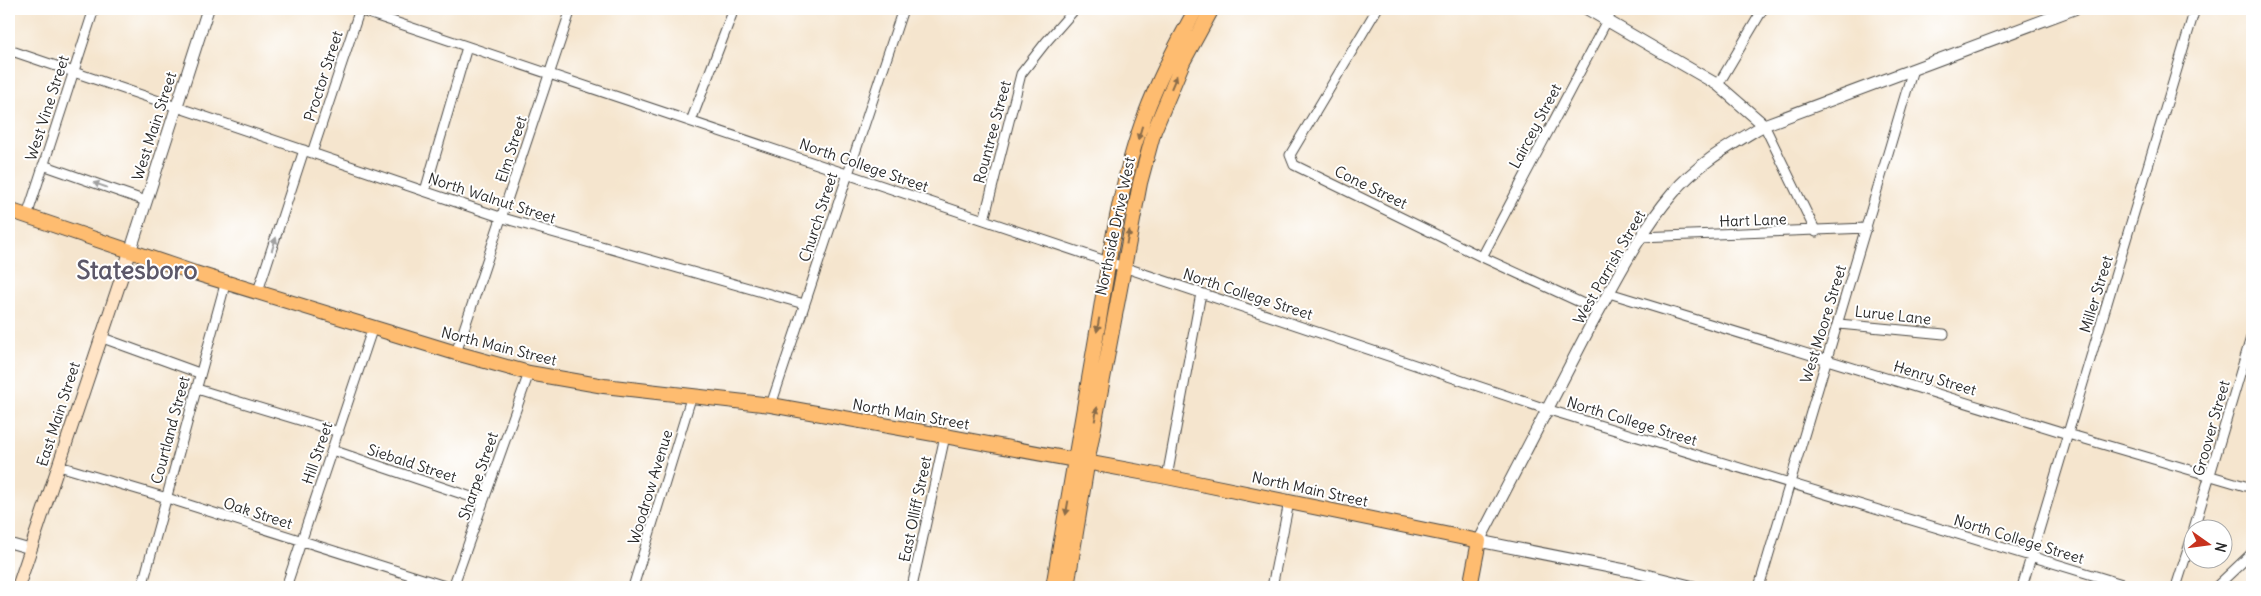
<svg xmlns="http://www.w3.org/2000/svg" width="2261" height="596" font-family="Delius,sans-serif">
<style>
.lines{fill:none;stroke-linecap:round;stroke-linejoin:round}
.minor-casing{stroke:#494743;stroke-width:11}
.tertiary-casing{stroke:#494743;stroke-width:13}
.secondary-casing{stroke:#494743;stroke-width:14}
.primary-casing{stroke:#494743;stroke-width:16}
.minor{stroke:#fff;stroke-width:9}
.tertiary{stroke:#fff;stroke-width:11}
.secondary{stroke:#ffe4c6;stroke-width:12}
.primary{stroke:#febc70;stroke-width:14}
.oneway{fill:#8a6c4a}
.oneway2{fill:#a0a0a0}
.labels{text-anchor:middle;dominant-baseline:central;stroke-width:4;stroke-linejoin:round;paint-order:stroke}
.street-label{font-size:15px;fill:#2b2b2b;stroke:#fff}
.town-label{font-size:25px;font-weight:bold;fill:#5c5869;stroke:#fff}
</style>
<rect width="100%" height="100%" fill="#fff"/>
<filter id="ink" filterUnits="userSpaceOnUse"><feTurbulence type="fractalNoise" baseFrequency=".02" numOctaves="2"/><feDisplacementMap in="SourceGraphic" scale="10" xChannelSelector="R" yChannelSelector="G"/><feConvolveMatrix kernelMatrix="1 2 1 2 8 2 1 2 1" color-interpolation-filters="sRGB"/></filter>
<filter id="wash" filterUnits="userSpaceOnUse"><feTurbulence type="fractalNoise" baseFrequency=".0096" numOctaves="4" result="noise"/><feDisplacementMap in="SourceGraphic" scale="20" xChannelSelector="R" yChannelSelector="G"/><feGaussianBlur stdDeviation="1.12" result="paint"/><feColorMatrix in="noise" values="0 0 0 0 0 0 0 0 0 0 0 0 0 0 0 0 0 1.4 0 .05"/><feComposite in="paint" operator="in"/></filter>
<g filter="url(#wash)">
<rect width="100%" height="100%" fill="#f5e5ce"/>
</g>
<g filter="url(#ink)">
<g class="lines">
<!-- minor casing -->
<g class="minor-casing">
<path id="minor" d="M356,9L1546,409L2132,587
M1377,9L1290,155L1294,165L1482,257L1599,311
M9,50L503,218L804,304
M1718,85L1763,9
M691,121L734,9
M1764,125L1816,232
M312,153L360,9
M43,165L146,201
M425,191L467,47
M27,216L94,9
M984,220L1021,74L1046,42L1075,9
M1640,237L1867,228
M1482,257L1613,9
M258,291L304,150
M1609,293L2068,434L2252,488
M1839,324L1944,334
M100,337L199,373
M456,353L571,9
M197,389L339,432
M771,405L903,9
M332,450L483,501
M59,466L167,498L448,587
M1167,477L1201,293
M2194,528L2252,334
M9,543L30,549
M142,587L226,281
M286,587L373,327
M453,587L529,373
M633,587L692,395
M912,587L945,436
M1272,587L1289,502
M1759,587L1913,69
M2022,587L2195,9
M2176,587L2194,531
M2216,587L2252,553"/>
</g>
<!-- tertiary casing -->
<g class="tertiary-casing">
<path id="tertiary" d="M1587,9L1718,85L1764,125
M130,252L208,9
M1694,587L1630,571L1479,541C1516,469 1553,397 1591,325C1616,280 1639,233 1673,193C1698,163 1731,145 1764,125L2074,9"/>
</g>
<!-- secondary casing -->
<g class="secondary-casing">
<path id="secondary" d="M18,587L130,252"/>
</g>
<!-- primary casing -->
<g class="primary-casing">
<path id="primary" d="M9,210L195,273L456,353L529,373L604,386L771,405L945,436L1167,477L1479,541L1470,587
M1053,587C1067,506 1081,425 1095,344C1108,269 1118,186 1145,115C1159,78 1177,43 1196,9
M1067,587L1089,453L1140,183L1154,131L1183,62L1212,9"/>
</g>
<!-- minor -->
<use href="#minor" class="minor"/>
<!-- tertiary -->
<use href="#tertiary" class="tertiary"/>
<!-- secondary -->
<use href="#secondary" class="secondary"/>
<!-- primary -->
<use href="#primary" class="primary"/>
</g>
<!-- one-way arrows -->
<defs><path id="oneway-solid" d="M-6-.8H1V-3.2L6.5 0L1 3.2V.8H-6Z" transform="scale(1.25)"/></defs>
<g class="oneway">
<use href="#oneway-solid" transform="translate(1174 82) rotate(-67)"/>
<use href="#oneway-solid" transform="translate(1140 133) rotate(107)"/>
<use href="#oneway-solid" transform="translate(1128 237) rotate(-78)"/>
<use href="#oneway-solid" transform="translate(1098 325) rotate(100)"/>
<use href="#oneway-solid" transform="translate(1096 414) rotate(-80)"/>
<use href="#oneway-solid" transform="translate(1067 508) rotate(100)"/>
</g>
<g class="oneway2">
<use href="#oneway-solid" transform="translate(100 185) rotate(-161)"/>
<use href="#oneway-solid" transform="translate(274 244) rotate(-72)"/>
</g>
</g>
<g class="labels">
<!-- street labels -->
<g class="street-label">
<text transform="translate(323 76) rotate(-72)">Proctor Street</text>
<text transform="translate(47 108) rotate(-72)">West Vine Street</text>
<text transform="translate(154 126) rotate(-72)">West Main Street</text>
<text transform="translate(1535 126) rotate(-62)">Laircey Street</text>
<text transform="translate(992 132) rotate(-75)">Rountree Street</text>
<text transform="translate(511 149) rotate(-72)">Elm Street</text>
<text transform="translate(864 165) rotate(19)">North College Street</text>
<text transform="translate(1371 187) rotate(26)">Cone Street</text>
<text transform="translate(492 198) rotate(18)">North Walnut Street</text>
<text transform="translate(818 217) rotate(-72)">Church Street</text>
<text transform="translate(1753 220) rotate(-2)">Hart Lane</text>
<text transform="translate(1115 226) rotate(-78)">Northside Drive West</text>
<text transform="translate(1609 267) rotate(-60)">West Parrish Street</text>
<text transform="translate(1248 294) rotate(18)">North College Street</text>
<text transform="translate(2096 294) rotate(-73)">Miller Street</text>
<text transform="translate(1893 315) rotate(6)">Lurue Lane</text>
<text transform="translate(1823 324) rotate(-73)">West Moore Street</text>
<text transform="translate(499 346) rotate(14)">North Main Street</text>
<text transform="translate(1935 378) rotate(17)">Henry Street</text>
<text transform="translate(58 414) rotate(-72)">East Main Street</text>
<text transform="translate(911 414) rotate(10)">North Main Street</text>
<text transform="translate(1632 421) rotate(17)">North College Street</text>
<text transform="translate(2211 428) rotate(-74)">Groover Street</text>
<text transform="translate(170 430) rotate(-75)">Courtland Street</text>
<text transform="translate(317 453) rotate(-71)">Hill Street</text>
<text transform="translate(412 463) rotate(18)">Siebald Street</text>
<text transform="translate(478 476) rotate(-71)">Sharpe Street</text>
<text transform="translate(650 487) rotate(-73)">Woodrow Avenue</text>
<text transform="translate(1310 489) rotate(12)">North Main Street</text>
<text transform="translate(915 509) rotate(-78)">East Olliff Street</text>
<text transform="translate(258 513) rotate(18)">Oak Street</text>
<text transform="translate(2019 539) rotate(17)">North College Street</text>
</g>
<!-- town labels -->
<g class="town-label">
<text x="137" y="270">Statesboro</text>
</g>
</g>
<!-- margin -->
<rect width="2261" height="596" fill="none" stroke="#fff" stroke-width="30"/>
<!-- north arrow -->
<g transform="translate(2208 544) rotate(104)"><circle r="24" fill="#ffffff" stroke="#aaaaaa"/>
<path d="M0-4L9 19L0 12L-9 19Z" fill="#c8321e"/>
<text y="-8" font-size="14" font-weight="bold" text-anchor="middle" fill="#2b2b2b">N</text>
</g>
</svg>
